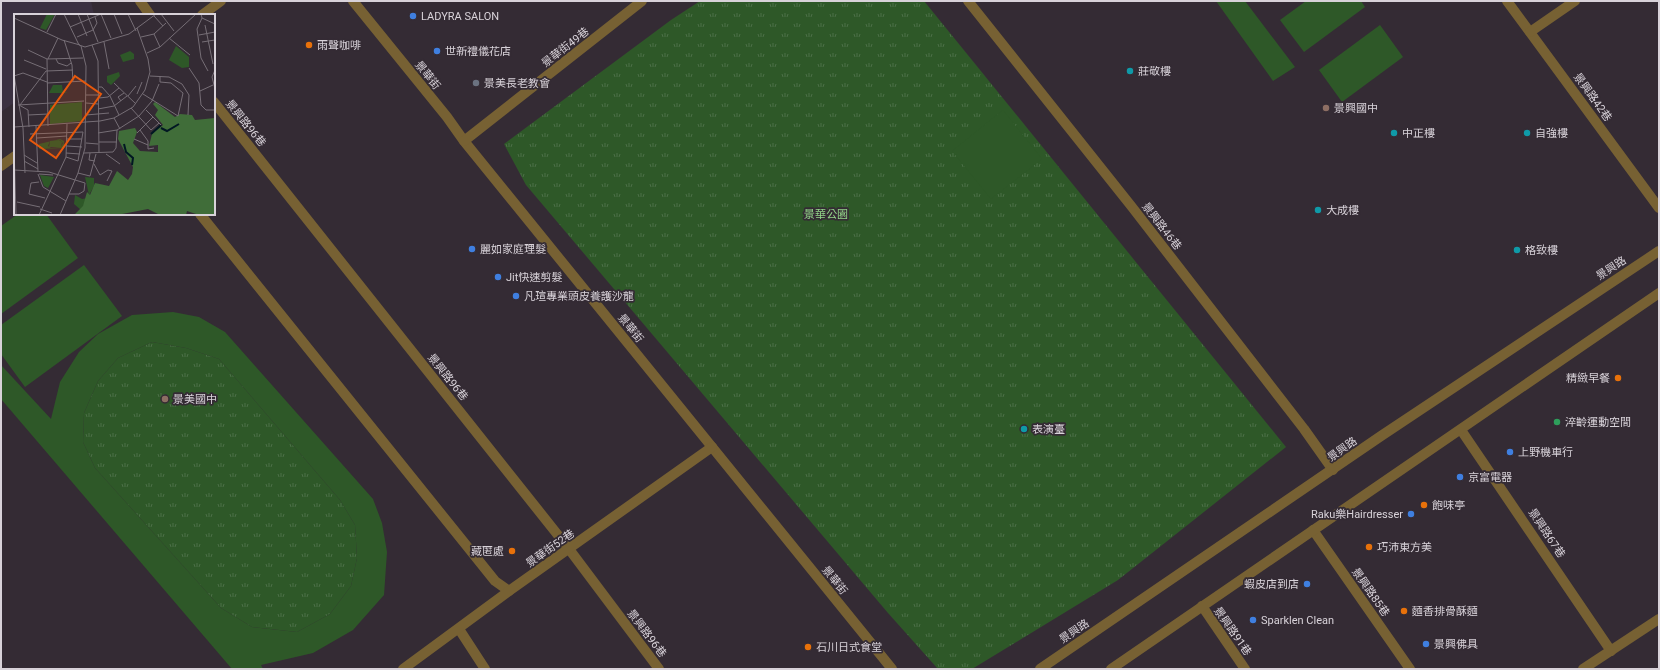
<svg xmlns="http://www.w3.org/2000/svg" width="1660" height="670" font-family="Roboto,'Noto Sans TC',sans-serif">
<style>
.industrial{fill:#3b3141}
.grass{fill:url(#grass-tufts)}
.garden{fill:#2e5828;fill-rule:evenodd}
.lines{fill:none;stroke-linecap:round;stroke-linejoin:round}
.minor{stroke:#776133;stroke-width:10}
.shop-dot{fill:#3f7fe0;stroke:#342b34;stroke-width:1.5}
.food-dot{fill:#e8710a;stroke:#342b34;stroke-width:1.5}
.culture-dot{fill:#0f9aa8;stroke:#342b34;stroke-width:1.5}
.worship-dot{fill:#6b7280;stroke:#342b34;stroke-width:1.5}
.education-dot{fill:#8d6e63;stroke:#342b34;stroke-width:1.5}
.leisure-dot{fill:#2e9e5b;stroke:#342b34;stroke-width:1.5}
.labels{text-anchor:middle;stroke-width:3.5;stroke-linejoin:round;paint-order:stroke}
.poi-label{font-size:11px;fill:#d8d2d9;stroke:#342b34;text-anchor:start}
.street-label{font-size:11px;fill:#d8d2d9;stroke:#342b34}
.park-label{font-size:11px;fill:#94d78a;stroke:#342b34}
.inset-river{fill:none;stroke:#011723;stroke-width:2}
.inset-road{fill:none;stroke:#766e76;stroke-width:1}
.view{fill:#e8590c;fill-opacity:0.15;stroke:#e8590c;stroke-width:2}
.inset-edge{fill:none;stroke:#d8d2d9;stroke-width:2}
</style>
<defs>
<pattern id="grass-tufts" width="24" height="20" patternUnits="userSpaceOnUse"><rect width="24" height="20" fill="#2e5828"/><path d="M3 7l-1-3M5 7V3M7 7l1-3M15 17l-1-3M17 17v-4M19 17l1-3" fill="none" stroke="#4c6f47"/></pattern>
</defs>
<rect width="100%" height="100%" fill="#342b34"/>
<polygon class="industrial" points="1,1 91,1 94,15 15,15 15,102 1,112"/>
<g class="grass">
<polygon points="700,1 924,1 1286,447 1118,580 972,669 938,669 888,613 526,185 504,144 671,20"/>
<polygon points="152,342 186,348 219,359 340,500 355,525 357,558 351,586 330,614 297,632 252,627 221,608 95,468 83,442 84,413 98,381 118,358"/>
</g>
<g class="garden">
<polygon points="1216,1 1245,1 1295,67 1273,81"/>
<polygon points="1306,1 1361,1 1365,7 1304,52 1280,20"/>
<polygon points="1380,25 1403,57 1342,102 1319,70"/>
<polygon points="1003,110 1042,159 991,199 952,151"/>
<polygon points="18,214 46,214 78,258 1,314 1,226"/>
<polygon points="84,265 122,316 25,387 1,354 1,325"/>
<path d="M 173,312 L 199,317 L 225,332 L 373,499 L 382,523 L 387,552 L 384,595 L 353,630 L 313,653 L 261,665 L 263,669 L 232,669 L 1,399 L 1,365 L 51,419 L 60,382 L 79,352 L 98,334 L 132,315 ZM 152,342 L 186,348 L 219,359 L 340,500 L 355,525 L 357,558 L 351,586 L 330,614 L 297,632 L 252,627 L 221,608 L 95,468 L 83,442 L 84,413 L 98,381 L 118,358 Z"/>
</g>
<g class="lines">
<g class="minor">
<polyline points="140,1 150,15"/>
<polyline points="353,1 447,117 464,141 892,669"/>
<polyline points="968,1 1132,207 1304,429 1333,470"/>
<polyline points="1507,1 1659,208"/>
<polyline points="202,15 221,1"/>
<polyline points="1530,32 1575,1"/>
<polyline points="214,102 569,549 659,669"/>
<polyline points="464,141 642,1"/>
<polyline points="1,166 15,156"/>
<polyline points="200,214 495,581 509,591"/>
<polyline points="1461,430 1611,651"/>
<polyline points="1313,530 1410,669"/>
<polyline points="1202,606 1245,669"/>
<polyline points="459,629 485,669"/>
<polyline points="403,669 509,591 712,447"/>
<polyline points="1040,669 1381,436 1659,251"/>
<polyline points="1111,669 1659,293"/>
<polyline points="1583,669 1659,619"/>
</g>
</g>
<g class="shop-dot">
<circle cx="413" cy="16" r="4"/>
<circle cx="437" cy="51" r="4"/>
<circle cx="472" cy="249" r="4"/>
<circle cx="498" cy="277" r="4"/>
<circle cx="516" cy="296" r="4"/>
<circle cx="1510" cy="452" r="4"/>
<circle cx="1460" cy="477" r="4"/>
<circle cx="1411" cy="514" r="4"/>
<circle cx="1307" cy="584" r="4"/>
<circle cx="1253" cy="620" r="4"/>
<circle cx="1426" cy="644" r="4"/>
</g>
<g class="food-dot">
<circle cx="309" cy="45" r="4"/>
<circle cx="1618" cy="378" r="4"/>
<circle cx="1424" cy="505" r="4"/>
<circle cx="1369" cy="547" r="4"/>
<circle cx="512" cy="551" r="4"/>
<circle cx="1404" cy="611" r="4"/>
<circle cx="808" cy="647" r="4"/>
</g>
<g class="culture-dot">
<circle cx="1130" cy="71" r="4"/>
<circle cx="1394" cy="133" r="4"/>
<circle cx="1527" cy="133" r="4"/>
<circle cx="1318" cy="210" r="4"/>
<circle cx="1517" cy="250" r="4"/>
<circle cx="1024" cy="429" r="4"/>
</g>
<circle class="worship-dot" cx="476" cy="83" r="4"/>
<g class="education-dot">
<circle cx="1326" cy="108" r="4"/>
<circle cx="165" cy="399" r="4"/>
</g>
<circle class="leisure-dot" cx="1557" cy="422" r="4"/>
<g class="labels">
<g class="poi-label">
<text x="421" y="20">LADYRA SALON</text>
<text x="317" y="49">雨聲咖啡</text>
<text x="445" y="55">世新禮儀花店</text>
<text x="1138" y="75">莊敬樓</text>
<text x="484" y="87">景美長老教會</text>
<text x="1334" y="112">景興國中</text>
<text x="1402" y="137">中正樓</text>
<text x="1535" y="137">自強樓</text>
<text x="1326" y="214">大成樓</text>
<text x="480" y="253">麗如家庭理髮</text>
<text x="1525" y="254">格致樓</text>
<text x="506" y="281">Jit快速剪髮</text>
<text x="524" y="300">凡瑄專業頭皮養護沙龍</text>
<text x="1610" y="382" text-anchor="end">精緻早餐</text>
<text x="173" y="403">景美國中</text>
<text x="1565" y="426">淬齡運動空間</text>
<text x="1032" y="433">表演臺</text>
<text x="1518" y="456">上野機車行</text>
<text x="1468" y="481">京富電器</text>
<text x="1432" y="509">飽味亭</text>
<text x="1403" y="518" text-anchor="end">Raku樂Hairdresser</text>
<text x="1377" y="551">巧沛東方美</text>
<text x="504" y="555" text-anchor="end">藏匿處</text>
<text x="1299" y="588" text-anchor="end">蝦皮店到店</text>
<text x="1412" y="615">麵香排骨酥麵</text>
<text x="1261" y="624">Sparklen Clean</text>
<text x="1434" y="648">景興佛具</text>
<text x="816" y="651">石川日式食堂</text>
</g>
<g class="street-label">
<text transform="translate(565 47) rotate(-38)" y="4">景華街49巷</text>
<text transform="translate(428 75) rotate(51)" y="4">景華街</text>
<text transform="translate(1593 97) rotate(54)" y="4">景興路42巷</text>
<text transform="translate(246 123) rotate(51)" y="4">景興路96巷</text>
<text transform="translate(1162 226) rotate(52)" y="4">景興路46巷</text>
<text transform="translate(1611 268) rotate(-33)" y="4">景興路</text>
<text transform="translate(631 328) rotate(51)" y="4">景華街</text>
<text transform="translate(448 377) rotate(51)" y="4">景興路96巷</text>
<text transform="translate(1342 449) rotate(-35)" y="4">景興路</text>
<text transform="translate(1547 533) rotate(56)" y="4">景興路67巷</text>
<text transform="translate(550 548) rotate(-35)" y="4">景華街52巷</text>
<text transform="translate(835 580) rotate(51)" y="4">景華街</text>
<text transform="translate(1371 592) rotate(55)" y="4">景興路85巷</text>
<text transform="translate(1074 631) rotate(-34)" y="4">景興路</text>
<text transform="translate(1233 631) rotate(55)" y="4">景興路91巷</text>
<text transform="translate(647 633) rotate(53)" y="4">景興路96巷</text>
</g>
<g class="park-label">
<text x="826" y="218">景華公園</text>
</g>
</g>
<g transform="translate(14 14)">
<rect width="201" height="201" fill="#342b34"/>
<path d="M 33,0 L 41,0 L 32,16 L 26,14 ZM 162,32 L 175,43 L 175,53 L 168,54 L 155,46 ZM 105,58 L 106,62 L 97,71 L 93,68 L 93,62 ZM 68,88 L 68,107 L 36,110 L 36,91 ZM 45,126 L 48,128 L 47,133 L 35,133 L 36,127 ZM 26,161 L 40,163 L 34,174 L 30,172 ZM 71,163 L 80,164 L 80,172 L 75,181 ZM 61,181 L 68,185 L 74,184 L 67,196 L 60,190 Z" fill="#2e5828"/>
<path d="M 141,88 L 161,103 L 166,100 L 178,101 L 181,106 L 201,104 L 201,201 L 185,201 L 173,197 L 172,201 L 146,201 L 134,195 L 103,201 L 60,201 L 69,192 L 73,178 L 76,181 L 81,169 L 95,172 L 103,157 L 114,166 L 118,160 L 119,153 L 104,125 L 105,117 L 121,114 L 123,118 L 119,129 L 126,137 L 144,138 L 144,131 L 135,132 L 138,120 L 149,111 L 141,101 L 144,96 L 139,90 Z" fill="#406d39"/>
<path d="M 116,37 L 120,40 L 120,45 L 109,48 L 106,41 ZM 39,71 L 48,71 L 49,78 L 54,79 L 35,79 ZM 46,125 L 50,127 L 50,134 L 25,135 L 25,130 ZM 46,126 L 49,129 L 47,133 L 37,134 L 34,132 L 36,127 Z" fill="#2e5828" fill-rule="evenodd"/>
<path class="inset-river" d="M 147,114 L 153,117 L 165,110M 137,120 L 147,111M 110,130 L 112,138 L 119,144 L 118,151"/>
<path class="inset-road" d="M 50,0 L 65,31 L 71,33 L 115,20 L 142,0M 64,0 L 73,22M 73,0 L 84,28M 87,0 L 97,24M 100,0 L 108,20M 114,0 L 122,17M 147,0 L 160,17M 187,0 L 188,4 L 201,10M 140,2 L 149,12M 0,4 L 48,26 L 66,31M 188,4 L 183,15 L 187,44 L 194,57M 191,11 L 199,50M 56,13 L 87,0M 79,16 L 83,9 L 81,3M 33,18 L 42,0M 140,20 L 146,33M 185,21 L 201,18M 63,23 L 79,16M 127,23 L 140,20 L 152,9M 155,24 L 176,41M 50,26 L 58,51 L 59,68M 90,28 L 95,55M 188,28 L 201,26M 78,31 L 84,47 L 85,139M 14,36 L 33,45 L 69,44M 133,39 L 146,33 L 182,0M 33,45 L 34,112M 34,45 L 44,24M 42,45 L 44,49 L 53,52 L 57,49M 10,46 L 32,55M 175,54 L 185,69 L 187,91 L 192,96 L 201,96M 201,56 L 198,63 L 201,75M 32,57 L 59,56M 0,61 L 9,114 L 11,159M 0,62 L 9,59 L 33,68M 136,62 L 155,63 L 168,70 L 175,81 L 174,101M 33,69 L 72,67M 100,69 L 122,90M 85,73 L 88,73 L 96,82 L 105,101M 186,77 L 199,71M 123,80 L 128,68M 129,80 L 164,102 L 169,79 L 157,69 L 146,68 L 146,62M 72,81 L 85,81M 114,82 L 122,72M 85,84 L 94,83 L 105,74M 107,87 L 104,83 L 110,79M 0,88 L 0,132M 72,89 L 84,90M 4,91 L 70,87M 5,91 L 14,96 L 15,113M 6,91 L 32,57M 117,94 L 137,116 L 145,109M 84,95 L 100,92 L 113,82M 132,96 L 147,111M 14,101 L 34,100M 72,101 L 95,99M 100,104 L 106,115M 22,112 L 24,158M 0,113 L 86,107 L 100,104 L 119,93 L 131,76 L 136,58 L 134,45 L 123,14M 126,116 L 134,127 L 134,135 L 140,134M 84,119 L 103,116 L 125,102 L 138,87 L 145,70M 123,119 L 139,103M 16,120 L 69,118 L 64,147 L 52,143M 23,124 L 53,122M 53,125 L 68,125M 120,125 L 134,131M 85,128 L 103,128M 72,129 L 84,130M 0,131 L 2,201M 53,132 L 68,133M 52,139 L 66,140M 70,139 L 99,138 L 102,134 L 103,116M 76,139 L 75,146 L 81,147M 92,140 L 106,150M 10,141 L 23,149M 10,147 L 24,155M 80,150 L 86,161 L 94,156 L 98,157 L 93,167M 0,156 L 35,158 L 71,169 L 70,177 L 65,180 L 55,180M 64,159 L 76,162 L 82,140M 24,160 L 29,173 L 52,187M 25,160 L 39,161M 25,168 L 17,169 L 15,180 L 31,184M 3,188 L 26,193M 26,195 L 38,199M 25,201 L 52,143 L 53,110M 46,201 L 64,159 L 71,134 L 72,52 L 67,32"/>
<path class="view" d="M 61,62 L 87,80 L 42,144 L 16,126 Z"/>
<rect width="201" height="201" class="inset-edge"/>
</g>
<rect width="1660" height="670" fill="none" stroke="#d8d2d9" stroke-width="4"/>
</svg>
